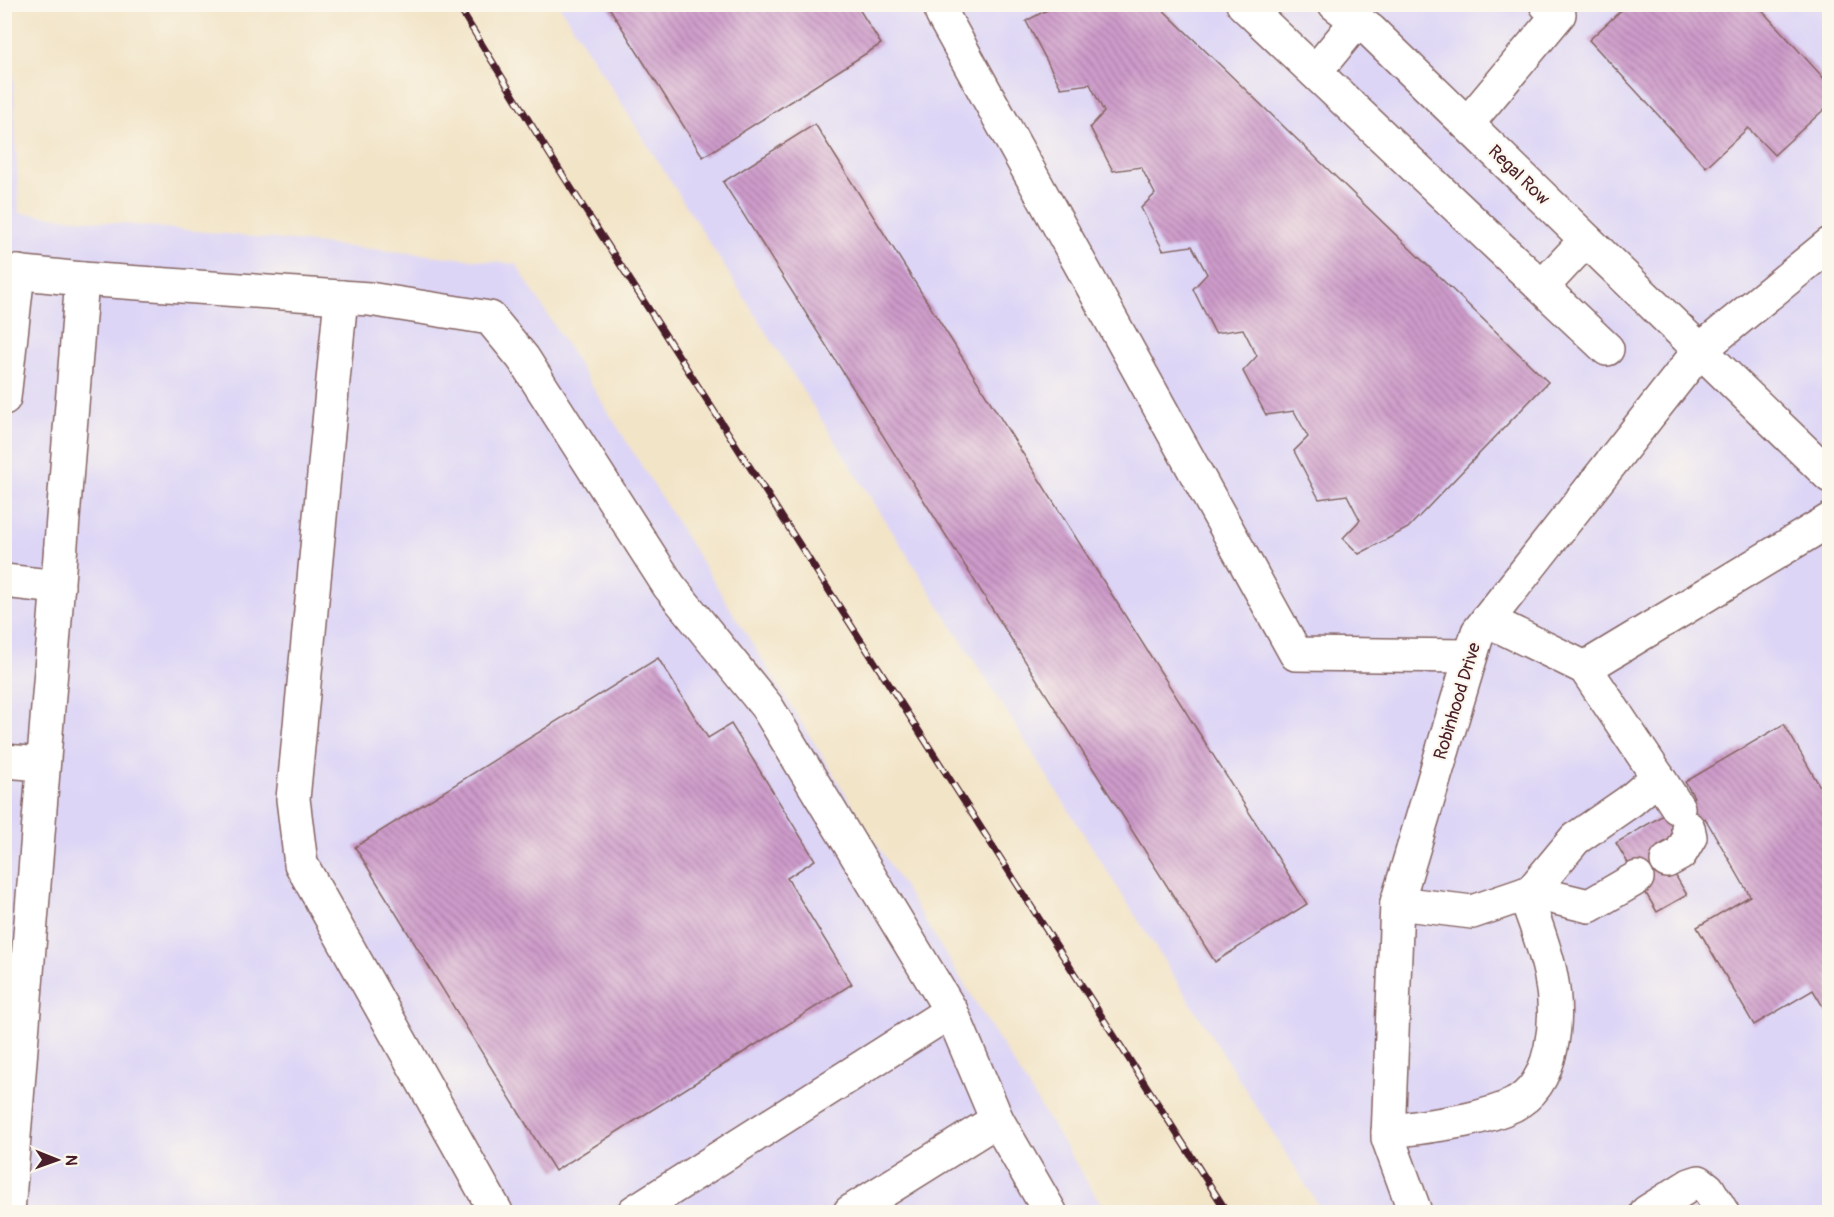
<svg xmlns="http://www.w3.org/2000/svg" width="1834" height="1217" font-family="Pangolin,sans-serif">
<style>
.built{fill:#ddd5f6}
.building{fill:url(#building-back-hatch)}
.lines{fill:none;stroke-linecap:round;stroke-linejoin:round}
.minor-casing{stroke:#856462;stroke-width:36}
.minor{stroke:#fff;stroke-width:33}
.rail-casing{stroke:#4a1f2b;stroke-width:7}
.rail{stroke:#fbf7ec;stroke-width:4.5;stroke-dasharray:14;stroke-linecap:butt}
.labels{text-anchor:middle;stroke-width:4.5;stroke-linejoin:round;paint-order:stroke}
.street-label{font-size:18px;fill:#4a1f2b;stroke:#fbf7ec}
</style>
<defs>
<pattern id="building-back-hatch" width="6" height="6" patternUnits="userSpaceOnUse" patternTransform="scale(1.5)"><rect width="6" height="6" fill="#ce9bca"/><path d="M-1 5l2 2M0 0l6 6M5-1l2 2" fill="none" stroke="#a97ea4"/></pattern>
</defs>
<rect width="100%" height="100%" fill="#fbf7ec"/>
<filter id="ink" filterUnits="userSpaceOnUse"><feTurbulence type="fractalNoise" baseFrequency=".0167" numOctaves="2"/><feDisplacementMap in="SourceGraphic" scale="12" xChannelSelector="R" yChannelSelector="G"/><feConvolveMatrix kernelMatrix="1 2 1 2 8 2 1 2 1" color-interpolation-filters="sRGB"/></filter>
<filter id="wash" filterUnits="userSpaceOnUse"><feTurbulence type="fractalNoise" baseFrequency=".008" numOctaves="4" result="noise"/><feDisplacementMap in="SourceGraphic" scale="24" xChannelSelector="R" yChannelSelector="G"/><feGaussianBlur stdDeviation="1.35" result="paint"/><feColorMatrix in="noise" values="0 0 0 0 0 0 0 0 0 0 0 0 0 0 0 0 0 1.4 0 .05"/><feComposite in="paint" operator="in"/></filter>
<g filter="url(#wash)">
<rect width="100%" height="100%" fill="#f2e4c7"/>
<g class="built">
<polygon points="10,4 19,213 516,264 1106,1212 5,1212 4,5"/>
<polygon points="559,5 1829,5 1829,1212 1323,1212"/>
</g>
<g id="blocks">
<g class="building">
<polygon points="607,4 856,4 881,44 703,157"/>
<polygon points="1058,4 1157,4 1548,382 1408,528 1359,554 1343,538 1360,520 1347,495 1319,499 1294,451 1308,437 1294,411 1266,415 1243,371 1257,356 1243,329 1215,333 1193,289 1207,274 1192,246 1163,250 1141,208 1155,194 1141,167 1113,171 1090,127 1104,112 1090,84 1061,88 1026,21"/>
<polygon points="1628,4 1756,4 1830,85 1830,104 1774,155 1748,128 1706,167 1589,40"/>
<polygon points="815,124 1307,904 1215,962 723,182"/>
<polygon points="658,658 708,738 731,724 815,860 787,878 852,984 555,1171 355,847"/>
<polygon points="1784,724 1830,804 1830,1018 1813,990 1754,1025 1697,927 1750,896 1705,818 1658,846 1687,895 1657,912 1616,843 1694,797 1685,782"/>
</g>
</g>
</g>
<g filter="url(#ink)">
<use href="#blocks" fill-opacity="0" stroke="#856462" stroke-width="1.5"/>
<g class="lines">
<g class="minor-casing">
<g id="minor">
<polyline points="946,4 942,14 1296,654 1470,656"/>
<polyline points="1243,4 1607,349"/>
<polyline points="1335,4 1371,31 1830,476"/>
<polyline points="1315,72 1357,21"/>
<polyline points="1467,124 1559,14 1546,4"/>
<polyline points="4,271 82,279 8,1212"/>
<polyline points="82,279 369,299 490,318 523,358 669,586 767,707 951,1011 997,1120 1050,1212"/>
<polyline points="1542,287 1586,240"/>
<polyline points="341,297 293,799 301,864 496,1212"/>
<polyline points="4,398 18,272"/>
<polyline points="4,581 58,587"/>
<polyline points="1585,668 1830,520"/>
<polyline points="4,761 43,764"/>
<polyline points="1658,777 1678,808"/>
<polyline points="1667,861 1680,854 1690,837 1688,828"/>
<polyline points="1531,892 1589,906 1637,878"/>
<polyline points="1397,903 1472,912 1531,892 1575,839 1630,801 1658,777 1585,668 1487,620"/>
<path d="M 1388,1132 C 1429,1125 1475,1123 1513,1105 C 1555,1084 1559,1018 1551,977 C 1546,949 1534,921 1525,894"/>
<polyline points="634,1212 951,1011"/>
<polyline points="850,1212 997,1120"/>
<polyline points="1415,1212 1388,1138 1397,903 1478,632 1700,350 1830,244"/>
<polyline points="1647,1212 1690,1185 1699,1182 1708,1189 1722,1212"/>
</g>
</g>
<use href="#minor" class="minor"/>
<g class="rail-casing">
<polyline id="rail" points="457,4 550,155 1227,1212"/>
</g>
<use href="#rail" class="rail"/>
</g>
</g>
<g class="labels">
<g class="street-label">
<text transform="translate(1519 175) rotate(44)" y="6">Regal Row</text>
<text transform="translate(1457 701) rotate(-73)" y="6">Robinhood Drive</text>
</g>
</g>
<rect width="1834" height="1217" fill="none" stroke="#fbf7ec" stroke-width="24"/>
<g transform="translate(57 1160) rotate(91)" stroke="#fbf7ec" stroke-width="4.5" paint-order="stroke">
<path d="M0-4.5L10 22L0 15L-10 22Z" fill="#4a1f2b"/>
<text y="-9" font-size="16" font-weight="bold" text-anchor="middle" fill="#4a1f2b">N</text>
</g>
</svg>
